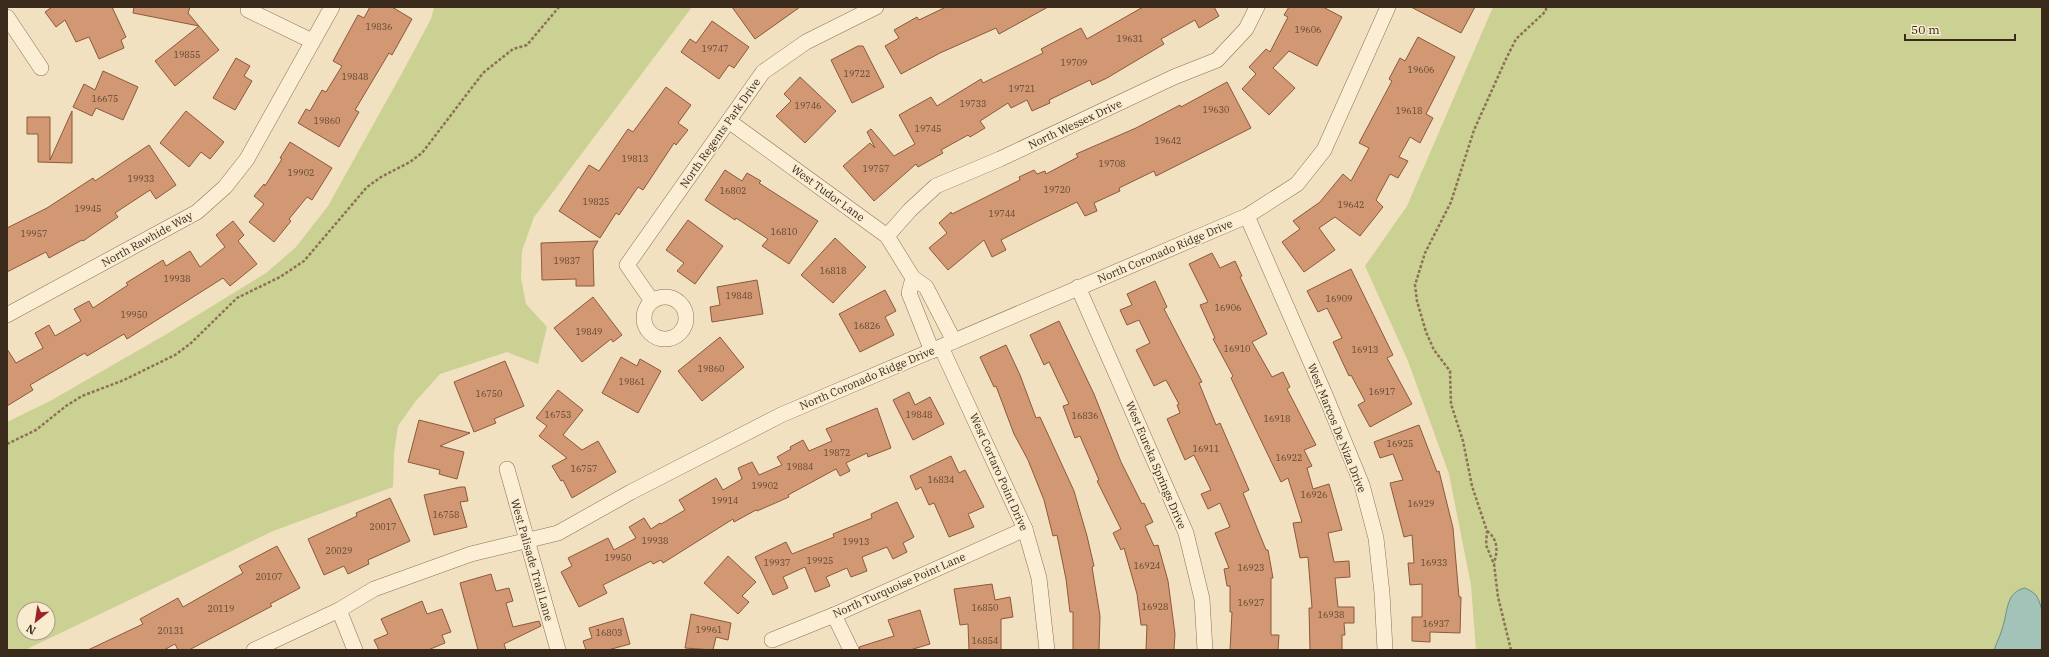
<svg xmlns="http://www.w3.org/2000/svg" width="2049" height="657" font-family="'IBM Plex Serif',serif">
<style>
.green{fill:#cbd093;fill-rule:evenodd}
.water{fill:#a3c3b9;stroke:#6a9286}
.building{fill:#d29873;stroke:#8c593b}
.lines{fill:none;stroke-linecap:round;stroke-linejoin:round}
.street-casing{stroke:#8c7157;stroke-width:16}
.path{stroke:#8c7157;stroke-width:2.5;stroke-dasharray:3 2;stroke-linecap:butt}
.street{stroke:#fbeed4;stroke-width:15}
.labels{text-anchor:middle;stroke-width:3.5;stroke-linejoin:round;paint-order:stroke}
.number-label{font-size:9px;fill:#604632}
.street-label{font-size:11px;fill:#3a2a1c;stroke:#f8ebd0}
</style>
<rect width="100%" height="100%" fill="#f1e1c0"/>
<g class="green">
<path d="M 434,7 L 692,7 L 534,217 L 522,251 L 521,278 L 526,304 L 547,327 L 538,364 L 507,352 L 440,374 L 415,402 L 398,426 L 394,453 L 393,487 L 273,531 L 25,650 L 7,650 L 7,422 L 50,401 L 165,335 L 266,273 L 296,247 L 328,206 L 402,73 L 431,19 ZM 24,609 L 48,609 L 48,633 L 24,633 Z"/>
<polygon points="1493,7 2042,7 2042,650 1476,650 1471,585 1449,474 1408,361 1365,266 1407,206"/>
</g>
<path class="water" d="M 2025,588 C 2029,590 2033,592 2036,595 C 2045,608 2044,635 2041,650 L 1994,650 C 1997,642 2001,634 2003,626 C 2008,610 2006,592 2025,588 Z"/>
<g class="building">
<polygon points="52,7 112,7 126,37 121,40 124,48 99,59 89,37 76,42 65,20 56,27 45,12"/>
<polygon points="134,7 190,7 188,13 219,50 175,86 155,61 199,26 133,13"/>
<polygon points="370,7 392,7 412,19 392,55 389,53 355,110 359,112 339,147 298,123 306,109 310,111 322,90 326,92 342,66 333,61 358,15 364,18"/>
<polygon points="732,7 800,7 755,39"/>
<polygon points="946,7 1048,7 999,34 996,28 940,53 901,74 885,46 899,38 894,30 917,17 919,20"/>
<polygon points="1143,7 1214,7 1219,16 1199,28 1195,20 1161,39 1164,44 1107,78 1092,85 1090,80 1049,100 1050,103 1032,111 1027,100 1011,108 1008,103 980,121 985,128 970,137 968,135 941,150 943,153 918,167 916,164 874,201 843,166 870,143 875,148 867,132 871,129 894,156 915,144 899,115 931,97 937,106 981,79 983,83 1043,53 1041,49 1081,28 1087,39"/>
<polygon points="1289,7 1323,7 1342,17 1317,66 1289,51 1273,68 1295,88 1269,115 1242,89 1256,74 1249,67 1266,49 1270,52 1288,17 1284,15"/>
<polygon points="1411,7 1475,7 1461,33"/>
<polygon points="712,21 749,47 734,68 729,65 719,79 681,52 690,39 696,43"/>
<polygon points="1418,37 1455,57 1426,114 1433,118 1420,143 1410,137 1399,157 1408,161 1398,178 1390,174 1376,200 1383,207 1360,236 1335,217 1319,228 1335,250 1304,272 1282,242 1300,229 1293,221 1320,202 1343,174 1351,181 1369,148 1359,143 1392,81 1389,79 1400,58 1405,61"/>
<polygon points="858,46 863,46 884,87 852,103 831,60"/>
<polygon points="236,58 250,66 244,76 252,81 235,110 213,98"/>
<polygon points="103,71 138,87 123,120 96,108 92,116 73,107 84,84 95,90"/>
<polygon points="800,77 836,111 805,143 776,116 791,101 784,94"/>
<polygon points="1227,82 1251,128 1156,176 1154,171 1119,188 1120,191 1094,203 1097,211 1085,216 1077,202 1036,222 1001,240 1006,250 992,257 984,240 948,270 929,248 947,233 939,223 951,212 952,214 1020,180 1019,177 1034,170 1037,174 1045,171 1046,174 1078,157 1076,154 1136,128 1180,105 1181,107"/>
<polygon points="666,87 691,105 678,123 688,130 676,145 674,143 643,190 638,187 619,215 616,213 600,238 559,211 589,165 599,171 628,129 633,132"/>
<polygon points="72,111 72,163 38,162 38,134 27,134 27,117 50,117 50,160"/>
<polygon points="186,111 224,142 210,159 201,152 189,167 160,143"/>
<polygon points="290,142 332,168 312,200 307,197 289,219 291,221 274,242 249,222 264,204 254,196 264,184 265,186 282,159 280,158"/>
<polygon points="149,145 176,185 156,199 150,190 115,213 118,217 83,241 82,240 49,258 46,252 7,272 7,228 47,208 93,178 95,181"/>
<polygon points="725,170 742,181 747,173 761,181 759,183 818,221 789,264 762,246 768,239 736,218 735,220 705,200"/>
<polygon points="688,220 723,246 695,284 677,271 684,263 666,250"/>
<polygon points="233,221 244,235 238,241 257,264 230,286 223,278 127,339 124,334 87,356 85,353 30,385 33,390 7,406 7,349 16,363 43,348 35,333 49,325 55,336 81,321 74,309 89,301 93,308 128,285 126,283 163,260 166,266 190,251 200,267 225,247 216,235"/>
<polygon points="835,238 866,267 833,303 801,275"/>
<polygon points="598,241 593,250 594,286 576,286 576,279 542,280 541,243"/>
<polygon points="1212,253 1220,268 1235,261 1242,276 1240,277 1267,334 1252,342 1272,377 1283,372 1290,387 1287,389 1316,445 1304,450 1312,466 1307,468 1313,489 1329,484 1342,530 1328,533 1334,562 1349,561 1350,577 1335,578 1338,607 1354,607 1354,623 1344,623 1345,635 1342,635 1342,650 1310,650 1309,608 1312,608 1308,557 1300,558 1293,523 1302,522 1288,478 1281,482 1231,378 1233,376 1213,339 1215,338 1200,305 1208,302 1189,264"/>
<polygon points="1351,269 1393,355 1387,358 1412,404 1370,427 1358,405 1365,401 1351,375 1349,376 1333,342 1342,338 1327,308 1318,312 1307,291"/>
<polygon points="757,280 763,314 712,322 710,307 720,305 717,287"/>
<polygon points="1155,281 1167,307 1164,309 1202,382 1199,383 1216,425 1220,423 1249,490 1243,493 1266,550 1268,550 1273,578 1271,578 1271,635 1279,635 1278,650 1230,650 1232,612 1230,612 1230,586 1227,586 1224,569 1229,568 1215,533 1230,527 1220,503 1208,509 1201,494 1211,490 1194,455 1185,460 1177,442 1167,419 1180,413 1177,405 1179,404 1166,380 1154,386 1136,350 1150,343 1139,320 1127,325 1120,310 1132,305 1127,294"/>
<polygon points="885,290 896,311 885,317 894,335 860,352 839,314"/>
<polygon points="593,297 622,335 613,342 611,339 582,362 554,328"/>
<polygon points="1059,321 1094,394 1121,462 1142,504 1144,503 1153,522 1145,526 1154,546 1158,545 1168,581 1175,634 1174,650 1146,650 1147,625 1141,625 1137,594 1124,548 1121,550 1113,533 1121,529 1097,481 1099,480 1080,436 1075,438 1063,406 1069,404 1049,362 1044,365 1030,335"/>
<polygon points="720,337 744,367 702,401 678,371"/>
<polygon points="1006,345 1020,375 1036,418 1040,417 1074,491 1087,536 1094,566 1092,567 1100,616 1099,650 1073,650 1073,612 1070,612 1066,579 1057,535 1053,536 1044,500 1028,460 1014,434 996,386 994,387 980,357"/>
<polygon points="621,357 637,366 640,359 661,371 638,413 602,393"/>
<polygon points="505,361 524,406 494,419 496,423 474,432 454,382"/>
<polygon points="558,390 583,410 563,435 582,450 598,441 616,472 572,498 563,480 561,481 552,466 567,458 539,436 547,426 536,418"/>
<polygon points="909,392 915,405 930,397 944,424 913,440 893,400"/>
<polygon points="877,408 891,448 868,457 867,453 846,463 850,471 840,476 836,469 788,495 789,497 757,511 756,510 734,522 733,519 663,563 661,560 653,564 651,561 603,585 607,593 579,607 561,572 572,566 568,558 608,538 614,550 636,538 629,527 644,518 651,529 660,523 661,524 685,510 679,500 716,478 723,490 742,479 738,468 752,462 759,475 782,465 777,457 791,449 790,447 803,440 809,451 832,441 826,429"/>
<polygon points="419,420 470,433 440,446 464,452 457,479 439,474 440,470 408,462"/>
<polygon points="1419,425 1437,472 1439,471 1453,528 1459,597 1461,597 1460,633 1430,632 1430,642 1412,641 1412,617 1422,617 1422,584 1410,585 1408,563 1414,563 1412,535 1404,537 1390,483 1403,480 1393,454 1380,458 1374,442"/>
<polygon points="951,456 959,473 965,470 984,507 968,514 974,527 949,537 934,503 929,505 921,487 916,490 910,476"/>
<polygon points="460,487 465,487 468,501 460,502 467,527 434,535 424,495"/>
<polygon points="390,498 410,541 368,560 369,564 348,574 344,566 324,575 308,539 357,516 356,513"/>
<polygon points="897,502 914,537 903,543 907,552 893,559 887,547 862,557 867,571 851,577 847,568 826,577 830,586 815,592 805,567 783,577 788,588 773,595 755,557 786,542 792,554 834,537 833,534 872,518 871,514"/>
<polygon points="277,546 300,588 270,604 272,606 189,650 178,650 175,644 164,650 88,650 143,624 140,619 178,598 183,607 243,573 239,566"/>
<polygon points="728,556 756,582 742,596 749,602 738,614 704,583"/>
<polygon points="491,574 496,591 509,588 513,601 506,603 513,627 539,621 541,626 504,644 506,650 478,650 460,583"/>
<polygon points="992,584 995,600 1010,597 1013,617 1001,619 1001,650 969,650 968,624 960,625 954,589"/>
<polygon points="422,601 427,614 442,609 451,632 442,635 445,643 428,650 379,650 374,640 388,634 381,619"/>
<polygon points="920,610 930,644 910,650 860,650 859,647 894,636 888,620"/>
<polygon points="691,614 731,623 728,640 716,637 713,650 685,648"/>
<polygon points="623,618 630,644 608,650 586,650 583,641 592,638 589,628"/>
</g>
<g class="lines">
<g class="street-casing">
<g id="street">
<polyline points="248,10 312,41"/>
<polyline points="7,17 41,68"/>
<polyline points="730,122 887,236 913,278"/>
<polyline points="1247,216 1326,397 1362,485 1376,538 1382,593 1385,650"/>
<polyline points="887,236 910,210 936,186 1000,159 1174,77 1217,60 1246,29 1257,7"/>
<polyline points="1078,287 1186,533 1202,599 1205,650"/>
<circle cx="665" cy="318" r="21"/>
<polyline points="652,301 627,265 763,72 806,42 876,7"/>
<polyline points="7,315 197,212 225,187 247,159 332,7"/>
<polyline points="941,347 1025,529 1039,578 1047,650"/>
<polyline points="932,351 909,293 913,278 926,287 954,341"/>
<polyline points="507,469 558,650"/>
<polyline points="339,610 355,650"/>
<polyline points="834,615 851,650"/>
<polyline points="772,640 834,615 1025,529"/>
<polyline points="254,650 339,610 374,589 471,554 558,533 631,492 781,415 1247,216 1297,184 1324,150 1388,7"/>
</g>
</g>
<g class="path">
<polyline points="7,444 36,430 66,406 82,396 124,380 175,355 190,344 237,298 280,277 304,261 367,187 381,177 410,162 422,153 483,73 513,49 527,45 559,7"/>
<path d="M 1487,531 C 1498,539 1498,551 1494,563"/>
<polyline points="1511,650 1498,597 1494,564 1486,545 1487,531 1472,486 1463,441 1451,404 1450,371 1434,350 1426,332 1417,301 1415,285 1425,253 1451,202 1474,130 1506,59 1516,39 1546,11 1546,7"/>
</g>
<use href="#street" class="street"/>
</g>
<g class="labels">
<g class="number-label">
<text x="379" y="30">19836</text>
<text x="1308" y="33">19606</text>
<text x="1130" y="42">19631</text>
<text x="715" y="52">19747</text>
<text x="187" y="58">19855</text>
<text x="1074" y="66">19709</text>
<text x="1421" y="73">19606</text>
<text x="857" y="77">19722</text>
<text x="355" y="80">19848</text>
<text x="1022" y="92">19721</text>
<text x="105" y="102">16675</text>
<text x="973" y="107">19733</text>
<text x="808" y="109">19746</text>
<text x="1216" y="113">19630</text>
<text x="1409" y="114">19618</text>
<text x="327" y="124">19860</text>
<text x="928" y="132">19745</text>
<text x="1168" y="144">19642</text>
<text x="635" y="162">19813</text>
<text x="1112" y="167">19708</text>
<text x="876" y="172">19757</text>
<text x="301" y="176">19902</text>
<text x="141" y="182">19933</text>
<text x="1057" y="193">19720</text>
<text x="733" y="194">16802</text>
<text x="596" y="205">19825</text>
<text x="1351" y="208">19642</text>
<text x="88" y="212">19945</text>
<text x="1002" y="217">19744</text>
<text x="784" y="235">16810</text>
<text x="34" y="237">19957</text>
<text x="567" y="264">19837</text>
<text x="833" y="274">16818</text>
<text x="177" y="282">19938</text>
<text x="739" y="299">19848</text>
<text x="1339" y="302">16909</text>
<text x="1228" y="311">16906</text>
<text x="134" y="318">19950</text>
<text x="867" y="329">16826</text>
<text x="589" y="335">19849</text>
<text x="1237" y="352">16910</text>
<text x="1365" y="353">16913</text>
<text x="711" y="372">19860</text>
<text x="632" y="385">19861</text>
<text x="1382" y="395">16917</text>
<text x="489" y="397">16750</text>
<text x="558" y="418">16753</text>
<text x="919" y="418">19848</text>
<text x="1085" y="419">16836</text>
<text x="1277" y="422">16918</text>
<text x="1400" y="447">16925</text>
<text x="1206" y="452">16911</text>
<text x="837" y="456">19872</text>
<text x="1289" y="461">16922</text>
<text x="800" y="470">19884</text>
<text x="584" y="472">16757</text>
<text x="941" y="483">16834</text>
<text x="765" y="489">19902</text>
<text x="1314" y="498">16926</text>
<text x="725" y="504">19914</text>
<text x="1421" y="507">16929</text>
<text x="446" y="518">16758</text>
<text x="383" y="530">20017</text>
<text x="655" y="544">19938</text>
<text x="856" y="545">19913</text>
<text x="339" y="554">20029</text>
<text x="618" y="561">19950</text>
<text x="820" y="564">19925</text>
<text x="777" y="566">19937</text>
<text x="1434" y="566">16933</text>
<text x="1147" y="569">16924</text>
<text x="1251" y="571">16923</text>
<text x="269" y="580">20107</text>
<text x="1251" y="606">16927</text>
<text x="1155" y="610">16928</text>
<text x="985" y="611">16850</text>
<text x="221" y="612">20119</text>
<text x="1331" y="618">16938</text>
<text x="1436" y="627">16937</text>
<text x="709" y="633">19961</text>
<text x="171" y="634">20131</text>
<text x="609" y="636">16803</text>
<text x="985" y="644">16854</text>
</g>
<g class="street-label">
<text transform="translate(1075 124) rotate(-25)" y="4">North Wessex Drive</text>
<text transform="translate(720 133) rotate(-55)" y="4">North Regents Park Drive</text>
<text transform="translate(828 193) rotate(36)" y="4">West Tudor Lane</text>
<text transform="translate(147 239) rotate(-29)" y="4">North Rawhide Way</text>
<text transform="translate(1165 251) rotate(-23)" y="4">North Coronado Ridge Drive</text>
<text transform="translate(867 378) rotate(-23)" y="4">North Coronado Ridge Drive</text>
<text transform="translate(1337 428) rotate(68)" y="4">West Marcos De Niza Drive</text>
<text transform="translate(1156 465) rotate(67)" y="4">West Eureka Springs Drive</text>
<text transform="translate(999 472) rotate(66)" y="4">West Cortaro Point Drive</text>
<text transform="translate(532 560) rotate(74)" y="4">West Palisade Trail Lane</text>
<text transform="translate(899 585) rotate(-24)" y="4">North Turquoise Point Lane</text>
</g>
</g>
<rect width="2049" height="657" fill="none" stroke="#3a2a1c" stroke-width="16"/>
<g transform="translate(36 621) rotate(210)"><circle r="19" fill="#f8ebd0" stroke="#ac9e88"/>
<path d="M0-3L7 15L0 10L-7 15Z" fill="#9f2227"/>
<text y="-6" font-size="11" font-weight="bold" text-anchor="middle" fill="#3a2a1c">N</text>
</g>
<path d="M1905 34v6h110v-6" fill="none" stroke="#3a2a1c" stroke-width="2"/>
<text x="1911" y="34" font-size="12" fill="#3a2a1c" stroke="#f8ebd0" stroke-width="3" paint-order="stroke">50 m</text>
</svg>
